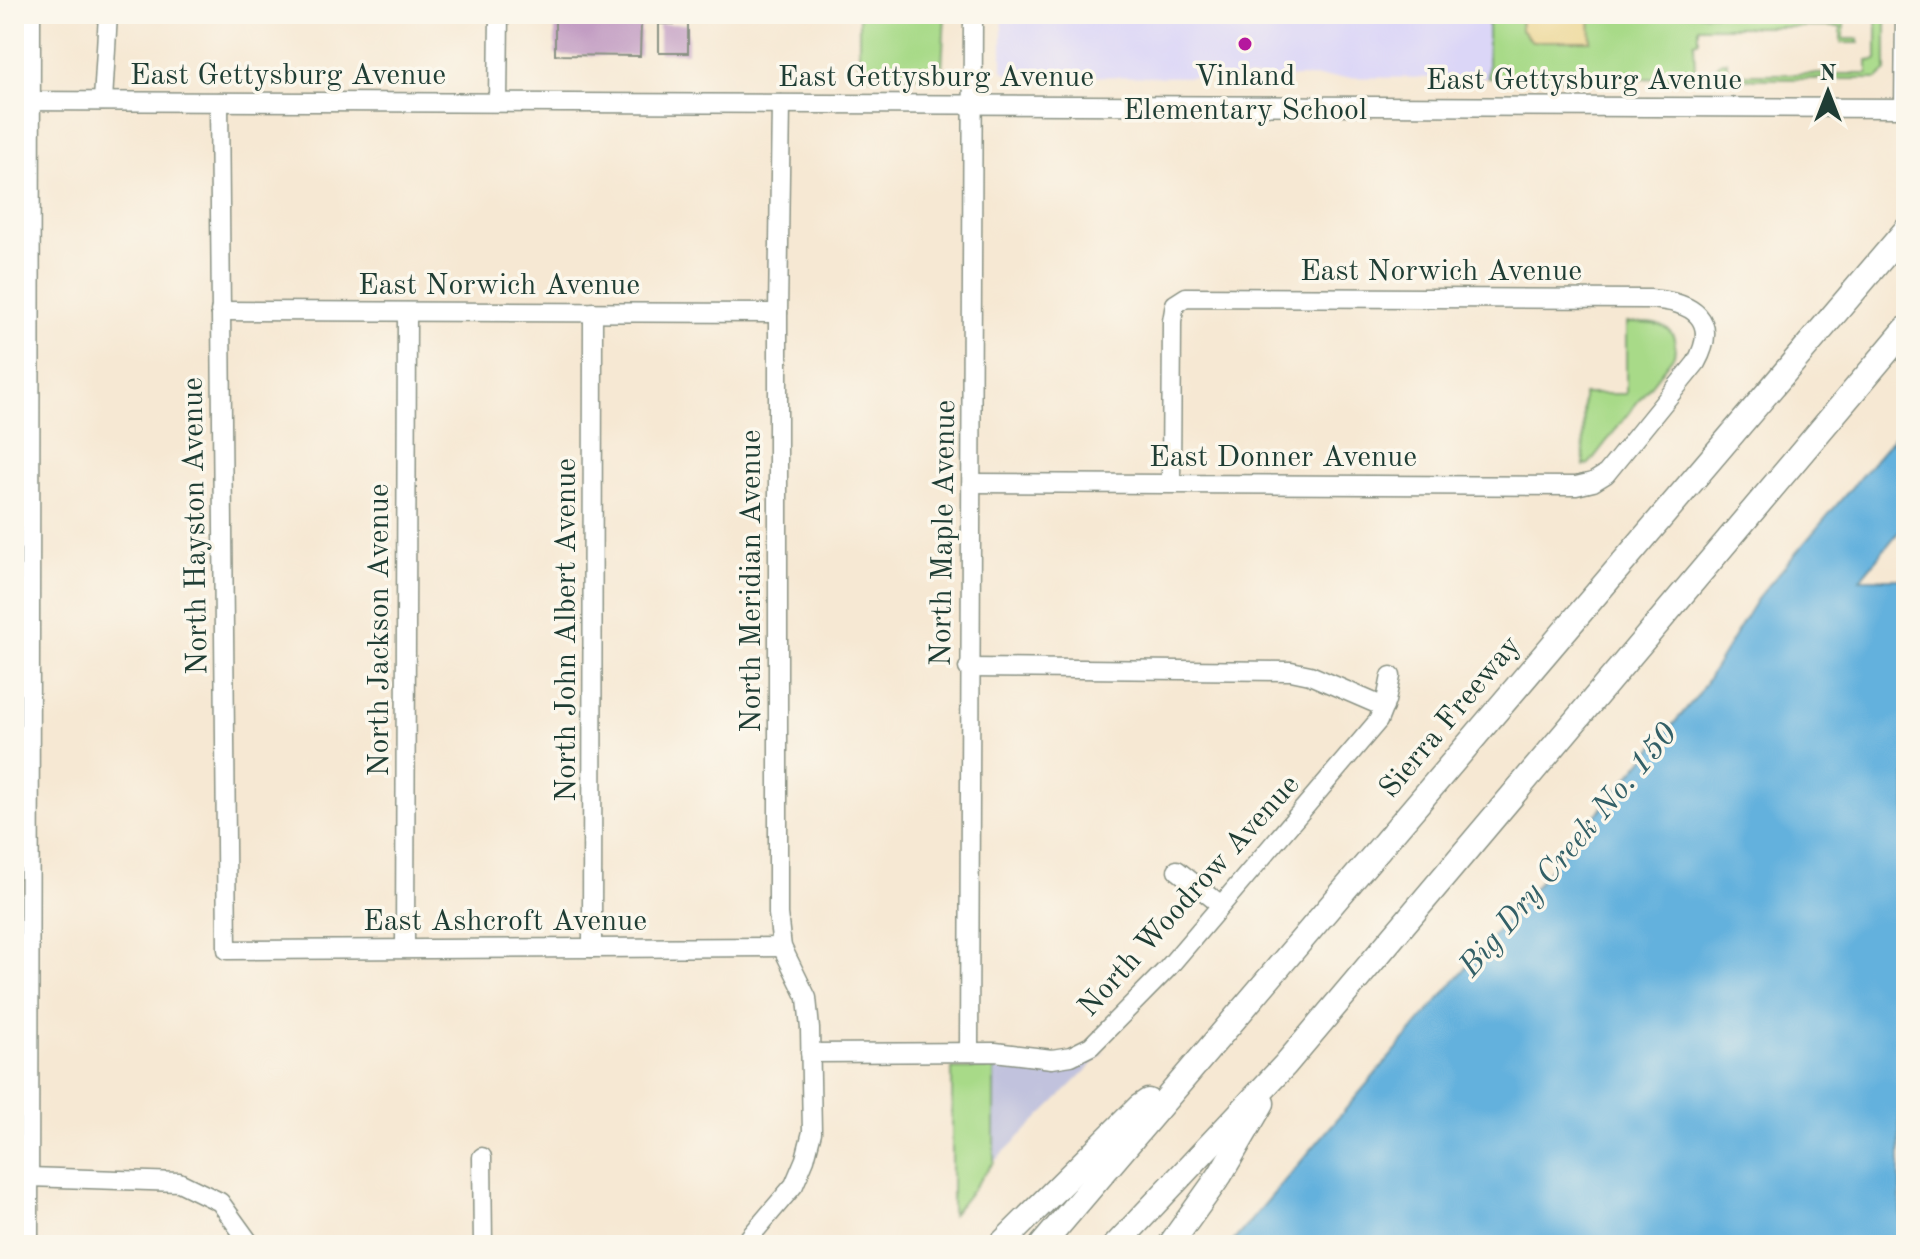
<svg xmlns="http://www.w3.org/2000/svg" width="1920" height="1259" font-family="'Old Standard TT',serif">
<style>
.built{fill:#dbd6f7}
.industrial{fill:#c1c2dd}
.green{fill:#a8da88;stroke:#648c5e;stroke-width:2}
.sand{fill:#eeda9e;stroke:#868c69;stroke-width:2}
.water{fill:#63b1dd;stroke:#417788;stroke-width:2}
.building{fill:#c29dc3}
.lines{fill:none;stroke-linecap:round;stroke-linejoin:round}
.minor-casing{stroke:#8a9284;stroke-width:21}
.highway-casing{stroke:#8a9284;stroke-width:27}
.minor{stroke:#fff;stroke-width:18}
.highway{stroke:#fff;stroke-width:24}
.poi-dot{fill:#b5179e;stroke:#fbf7ec;stroke-width:3}
.labels{text-anchor:middle;stroke-width:7;stroke-linejoin:round;paint-order:stroke}
.street-label{font-size:30px;fill:#1f3d34;stroke:#fbf7ec}
.poi-label{font-size:30px;fill:#1f3d34;stroke:#fbf7ec}
.water-label{font-size:32px;font-style:italic;fill:#336067;stroke:#fbf7ec}
</style>
<rect width="100%" height="100%" fill="#fbf7ec"/>
<filter id="ink" filterUnits="userSpaceOnUse"><feTurbulence type="fractalNoise" baseFrequency=".0125" numOctaves="2"/><feDisplacementMap in="SourceGraphic" scale="16" xChannelSelector="R" yChannelSelector="G"/><feConvolveMatrix kernelMatrix="1 2 1 2 8 2 1 2 1" color-interpolation-filters="sRGB"/></filter>
<filter id="wash" filterUnits="userSpaceOnUse"><feTurbulence type="fractalNoise" baseFrequency=".006" numOctaves="4" result="noise"/><feDisplacementMap in="SourceGraphic" scale="32" xChannelSelector="R" yChannelSelector="G"/><feGaussianBlur stdDeviation="1.8" result="paint"/><feColorMatrix in="noise" values="0 0 0 0 0 0 0 0 0 0 0 0 0 0 0 0 0 1.4 0 .05"/><feComposite in="paint" operator="in"/></filter>
<g filter="url(#wash)">
<rect width="100%" height="100%" fill="#f6e8d3"/>
<polygon class="built" points="1002,14 1488,14 1488,78 1011,76 1002,70"/>
<polygon class="industrial" points="1106,1051 994,1162 994,1069 1052,1074 1080,1067"/>
<g class="green">
<polygon points="859,14 945,14 942,68 934,76 859,76"/>
<polygon points="1488,14 1521,14 1521,30 1533,41 1590,41 1590,14 1844,14 1844,39 1859,39 1859,43 1841,43 1841,27 1698,27 1698,41 1694,42 1695,72 1714,73 1719,63 1727,61 1727,74 1868,74 1868,61 1877,60 1877,14 1886,14 1886,71 1878,79 1488,78"/>
<path d="M 1626,323 C 1650,323 1681,320 1674,355 L 1589,464 L 1584,466 L 1583,394 L 1626,394 Z"/>
<polygon points="952,1069 994,1069 994,1162 952,1215"/>
</g>
<polygon class="sand" points="1521,14 1590,14 1591,41 1532,41 1521,30"/>
<polygon class="water" points="1906,423 1906,523 1860,579 1906,579 1906,933 1900,951 1898,977 1901,1245 1230,1245 1698,695 1757,599"/>
<g id="blocks">
<g class="building">
<polygon points="555,20 641,21 640,56 555,55"/>
<rect x="659" y="24" width="29" height="29"/>
</g>
</g>
</g>
<g filter="url(#ink)">
<use href="#blocks" fill-opacity="0" stroke="#8a9284" stroke-width="2"/>
<g class="lines">
<g class="minor-casing">
<g id="minor">
<polyline points="14,101 1906,108"/>
<polyline points="103,101 108,14"/>
<polyline points="219,102 227,950 782,947"/>
<polyline points="498,102 499,14"/>
<polyline points="1904,108 1905,14"/>
<polyline points="220,311 778,313"/>
<path d="M 973,483 L 1576,486 L 1593,482 L 1606,474 L 1696,363 C 1720,319 1693,302 1650,299 L 1186,297 L 1175,304 L 1172,321 L 1171,484"/>
<polyline points="968,668 1291,671 1310,675 1384,707"/>
<polyline points="1177,870 1221,905"/>
<polyline points="405,948 407,312"/>
<polyline points="592,948 593,312"/>
<polyline points="969,1052 973,14"/>
<polyline points="810,1053 995,1052 1052,1059 1071,1056 1091,1046 1167,969 1378,721 1386,701 1391,676"/>
<polyline points="482,1157 483,1245"/>
<polyline points="29,1177 179,1182 220,1202 251,1245"/>
<polyline points="29,1245 31,14"/>
<polyline points="743,1245 794,1185 805,1159 812,1132 810,1029 807,998 782,947 778,914 778,313 781,104"/>
</g>
</g>
<g class="highway-casing">
<g id="highway">
<polyline points="1000,1245 1139,1107 1148,1101"/>
<polyline points="1042,1245 1906,230"/>
<polyline points="1116,1245 1285,1065 1906,329"/>
<polyline points="1170,1245 1220,1175 1262,1103"/>
</g>
</g>
<use href="#minor" class="minor"/>
<use href="#highway" class="highway"/>
</g>
</g>
<circle class="poi-dot" cx="1245" cy="44" r="8"/>
<g class="labels">
<g class="street-label">
<text x="288" y="84">East Gettysburg Avenue</text>
<text x="936" y="86">East Gettysburg Avenue</text>
<text x="1584" y="89">East Gettysburg Avenue</text>
<text x="1441" y="280">East Norwich Avenue</text>
<text x="499" y="294">East Norwich Avenue</text>
<text x="1283" y="466">East Donner Avenue</text>
<text transform="translate(194 526) rotate(-91)" y="10">North Hayston Avenue</text>
<text transform="translate(942 533) rotate(-89)" y="10">North Maple Avenue</text>
<text transform="translate(750 581) rotate(-90)" y="10">North Meridian Avenue</text>
<text transform="translate(378 630) rotate(-90)" y="10">North Jackson Avenue</text>
<text transform="translate(565 630) rotate(-90)" y="10">North John Albert Avenue</text>
<text transform="translate(1449 716) rotate(-50)" y="10">Sierra Freeway</text>
<text transform="translate(1188 895) rotate(-48)" y="10">North Woodrow Avenue</text>
<text x="505" y="930">East Ashcroft Avenue</text>
</g>
<g class="poi-label">
<text x="1245" y="85">Vinland<tspan x="1245" dy="34">Elementary School</tspan></text>
</g>
<g class="water-label">
<text transform="translate(1567 849) rotate(-50)" y="11">Big Dry Creek No. 150</text>
</g>
</g>
<rect width="1920" height="1259" fill="none" stroke="#fbf7ec" stroke-width="48"/>
<g transform="translate(1828 92)" stroke="#fbf7ec" stroke-width="6" paint-order="stroke">
<path d="M0-6L14 30L0 20L-14 30Z" fill="#1f3d34"/>
<text y="-12" font-size="22" font-weight="bold" text-anchor="middle" fill="#1f3d34">N</text>
</g>
</svg>
